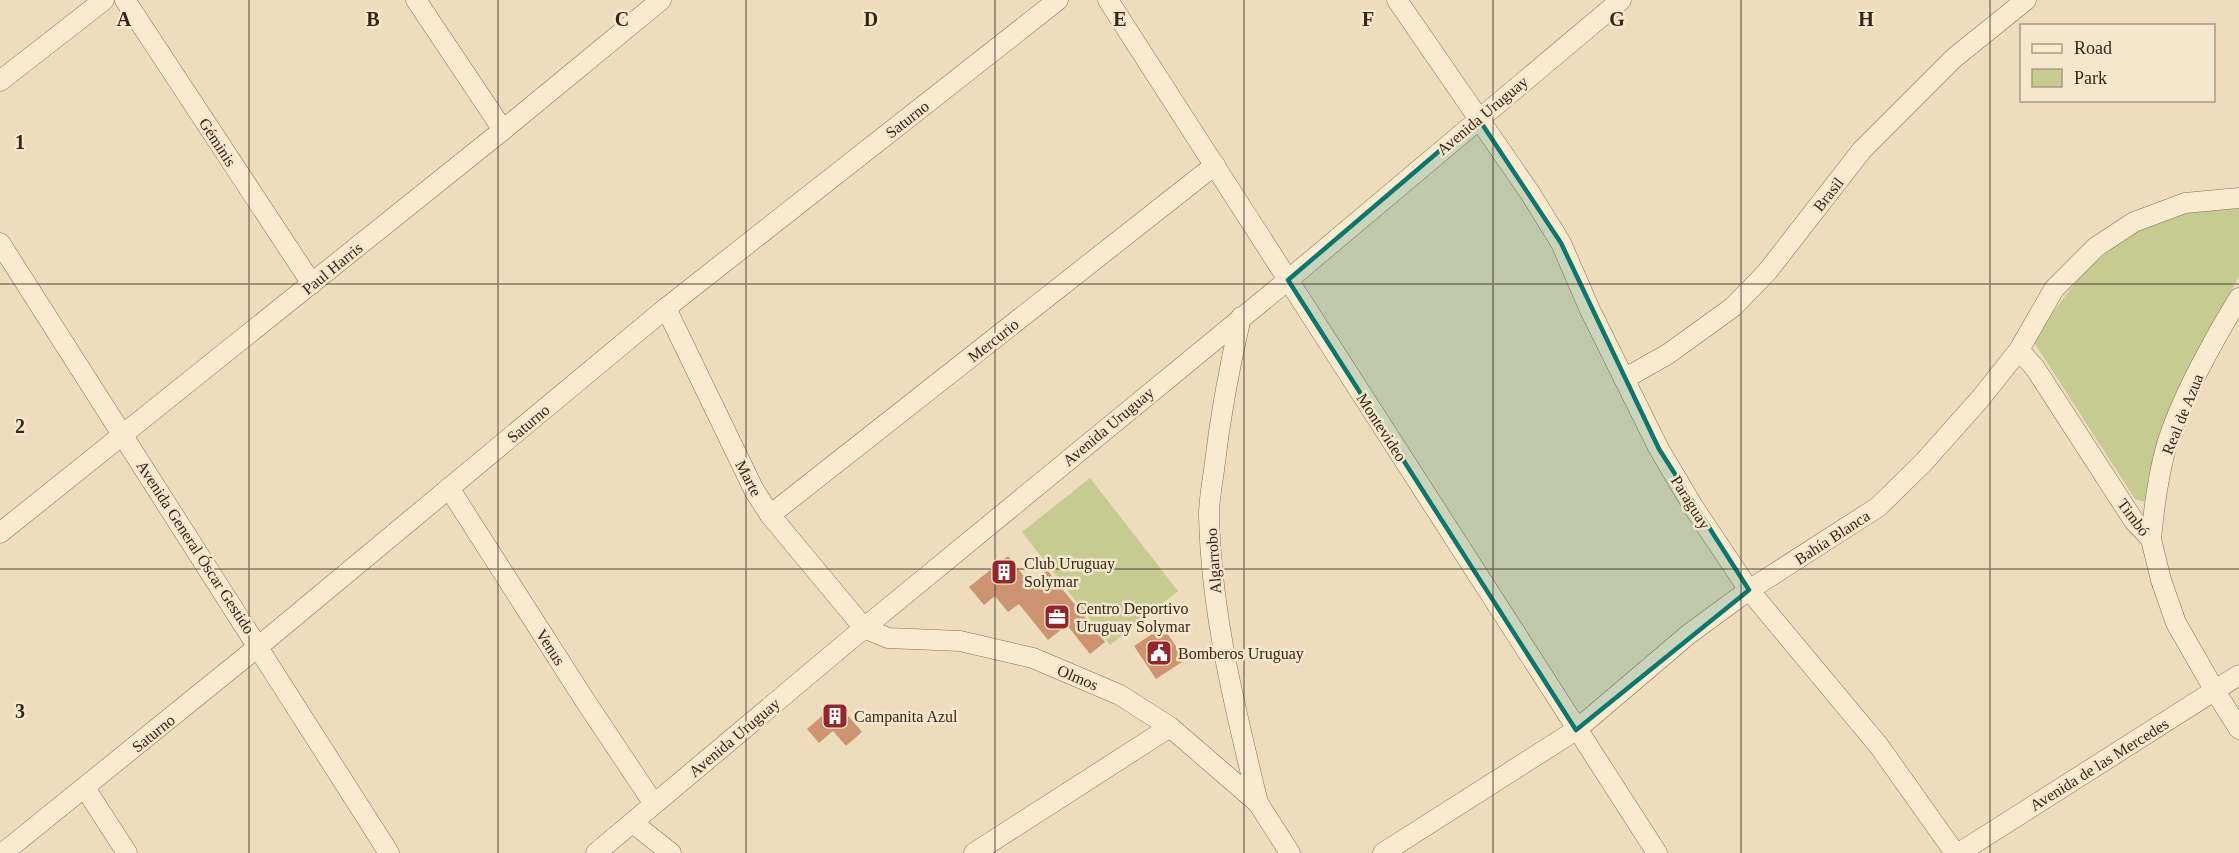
<svg xmlns="http://www.w3.org/2000/svg" width="2239" height="853" font-family="'Times New Roman',serif">
<style>
.green{fill:#c6cb91}
.building{fill:#cc9471}
.lines{fill:none;stroke-linecap:round;stroke-linejoin:round}
.minor-casing{stroke:#856d56;stroke-width:21}
.minor{stroke:#f9ebcf;stroke-width:20}
.marked{fill:#0f766e;fill-opacity:0.2;stroke:#0f766e;stroke-width:4.5;stroke-linejoin:round}
.grid{fill:none;stroke:#34261b;stroke-width:1.5;stroke-opacity:0.55}
.labels{text-anchor:middle;stroke-width:5;stroke-linejoin:round;paint-order:stroke}
.street-label{font-size:16px;fill:#34261b;stroke:#f5e7cb}
.poi-label{font-size:16px;fill:#34261b;stroke:#f5e7cb;text-anchor:start}
.grid-label{font-size:20px;text-anchor:middle;font-weight:bold;fill:#34261b;stroke:#f5e7cb;stroke-width:5;stroke-linejoin:round;paint-order:stroke}
</style>
<rect width="100%" height="100%" fill="#edddbc"/>
<g class="green">
<polygon points="2239,205 2239,276 2172,405 2149,473 2145,502 2135,499 2032,339 2084,272 2118,243 2153,223 2190,211"/>
<polygon points="1090,478 1178,591 1110,645 1022,532"/>
</g>
<g class="building">
<polygon points="1008,556 1030,584 1047,570 1105,642 1090,654 1067,625 1048,640 1019,604 1008,612 995,596 984,605 969,587"/>
<polygon points="1163,627 1185,660 1156,679 1134,646"/>
<polygon points="837,703 862,732 846,746 833,731 819,743 807,729"/>
</g>
<g class="lines">
<g class="minor-casing">
<g id="minor">
<polyline points="125,0 312,284"/>
<polyline points="416,0 503,130"/>
<polyline points="1108,0 1657,853"/>
<polyline points="1397,0 1530,193 1561,243 1590,310 1659,449 1694,508 1749,590 1879,746 1955,853"/>
<polyline points="0,81 104,0"/>
<polyline points="0,243 389,853"/>
<polyline points="666,308 754,490 770,515 864,628 888,638 960,641 1033,658 1120,695 1170,727 1258,803 1290,853"/>
<path d="M 1241,317 C 1229,368 1220,418 1214,470 C 1212,485 1209,500 1209,515 C 1211,613 1235,708 1258,803"/>
<polyline points="2019,350 2035,368 2134,521 2151,539 2161,580 2176,623 2215,691 2239,729"/>
<polyline points="1624,379 1668,354 1733,307 1767,272 1862,150 1954,58 2026,0"/>
<polyline points="449,488 584,699 654,804"/>
<polyline points="770,515 1215,165"/>
<polyline points="0,533 503,130 661,0"/>
<path d="M 2151,539 C 2154,507 2158,475 2167,444 C 2182,396 2213,341 2239,298"/>
<polyline points="85,788 127,853"/>
<polyline points="633,823 671,853"/>
<polyline points="3,853 259,646 666,308 1058,0"/>
<polyline points="596,853 864,628 1288,280 1621,0"/>
<polyline points="974,853 1170,727"/>
<polyline points="1383,853 1576,730 1689,634 1749,590 1878,507 1923,463 1980,399 2019,350 2054,289 2096,247 2134,222 2185,203 2239,198"/>
<polyline points="1959,853 2239,675"/>
</g>
</g>
<use href="#minor" class="minor"/>
</g>
<path class="marked" d="M 1478,118 L 1561,243 L 1659,449 L 1749,590 L 1576,730 L 1288,280 Z"/>
<path class="grid" d="M 249,0 L 249,853M 498,0 L 498,853M 746,0 L 746,853M 995,0 L 995,853M 1244,0 L 1244,853M 1493,0 L 1493,853M 1741,0 L 1741,853M 1990,0 L 1990,853M 0,284 L 2239,284M 0,569 L 2239,569"/>
<defs>
<g id="building-square" transform="scale(1.35)"><rect x="-9" y="-9" width="18" height="18" rx="4" fill="#93262b" stroke="#f5e7cb"/><path d="M-4-6H4V6H1V3H-1V6H-4ZM-2.5-4.3h1.7v1.8h-1.7ZM.8-4.3h1.7v1.8H.8ZM-2.5-1h1.7V.8h-1.7ZM.8-1h1.7V.8H.8Z" fill="#fff"/></g>
<g id="office-square" transform="scale(1.35)"><rect x="-9" y="-9" width="18" height="18" rx="4" fill="#93262b" stroke="#f5e7cb"/><path d="M-6-3h4V-5.5h4V-3h4V5H-6ZM-1-4.5V-3h2v-1.5ZM-6 0V1H6V0Z" fill="#fff"/></g>
<g id="civic-square" transform="scale(1.35)"><rect x="-9" y="-9" width="18" height="18" rx="4" fill="#93262b" stroke="#f5e7cb"/><path d="M-.6-6.5H3V-4.5H.6V-3L4-1V1h2V6H-6V1h2V-1L-.6-3ZM-1.2 2.5V6h2.4V2.5Z" fill="#fff"/></g>
</defs>
<g fill-rule="evenodd">
<use href="#building-square" x="1004" y="572"/>
<use href="#office-square" x="1057" y="617"/>
<use href="#civic-square" x="1159" y="653"/>
<use href="#building-square" x="835" y="716"/>
</g>
<g class="labels">
<g class="street-label">
<text transform="translate(1482 115) rotate(-40)" y="6">Avenida Uruguay</text>
<text transform="translate(907 119) rotate(-38)" y="6">Saturno</text>
<text transform="translate(218 142) rotate(57)" y="6">Géminis</text>
<text transform="translate(1828 194) rotate(-52)" y="6">Brasil</text>
<text transform="translate(332 268) rotate(-39)" y="6">Paul Harris</text>
<text transform="translate(993 340) rotate(-38)" y="6">Mercurio</text>
<text transform="translate(2182 414) rotate(-68)" y="6">Real de Azua</text>
<text transform="translate(528 423) rotate(-40)" y="6">Saturno</text>
<text transform="translate(1108 426) rotate(-40)" y="6">Avenida Uruguay</text>
<text transform="translate(1382 427) rotate(57)" y="6">Montevideo</text>
<text transform="translate(749 478) rotate(62)" y="6">Marte</text>
<text transform="translate(1691 502) rotate(58)" y="6">Paraguay</text>
<text transform="translate(2134 517) rotate(53)" y="6">Timbó</text>
<text transform="translate(1832 537) rotate(-33)" y="6">Bahía Blanca</text>
<text transform="translate(196 547) rotate(57)" y="6">Avenida General Óscar Gestido</text>
<text transform="translate(1213 561) rotate(-94)" y="6">Algarrobo</text>
<text transform="translate(551 647) rotate(57)" y="6">Venus</text>
<text transform="translate(1078 677) rotate(23)" y="6">Olmos</text>
<text transform="translate(153 733) rotate(-39)" y="6">Saturno</text>
<text transform="translate(734 737) rotate(-40)" y="6">Avenida Uruguay</text>
<text transform="translate(2099 764) rotate(-32)" y="6">Avenida de las Mercedes</text>
</g>
<g class="poi-label">
<text x="1024" y="569">Club Uruguay<tspan x="1024" dy="18">Solymar</tspan></text>
<text x="1076" y="614">Centro Deportivo<tspan x="1076" dy="18">Uruguay Solymar</tspan></text>
<text x="1178" y="659">Bomberos Uruguay</text>
<text x="854" y="722">Campanita Azul</text>
</g>
</g>
<g class="grid-label">
<text x="124" y="26">A</text>
<text x="373" y="26">B</text>
<text x="622" y="26">C</text>
<text x="871" y="26">D</text>
<text x="1120" y="26">E</text>
<text x="1368" y="26">F</text>
<text x="1617" y="26">G</text>
<text x="1866" y="26">H</text>
<text x="20" y="149">1</text>
<text x="20" y="433">2</text>
<text x="20" y="718">3</text>
</g>
<rect x="2020" y="24" width="195" height="78" fill="#f5e7cb" stroke="#a89a85" stroke-width="1.5"/>
<rect x="2032" y="44" width="30" height="9" fill="#f9ebcf" stroke="#a89a85" stroke-width="1.5"/>
<text x="2074" y="54" font-size="18" fill="#34261b">Road</text>
<rect x="2032" y="69" width="30" height="18" fill="#c6cb91" stroke="#a89a85" stroke-width="1.5"/>
<text x="2074" y="84" font-size="18" fill="#34261b">Park</text>
</svg>
